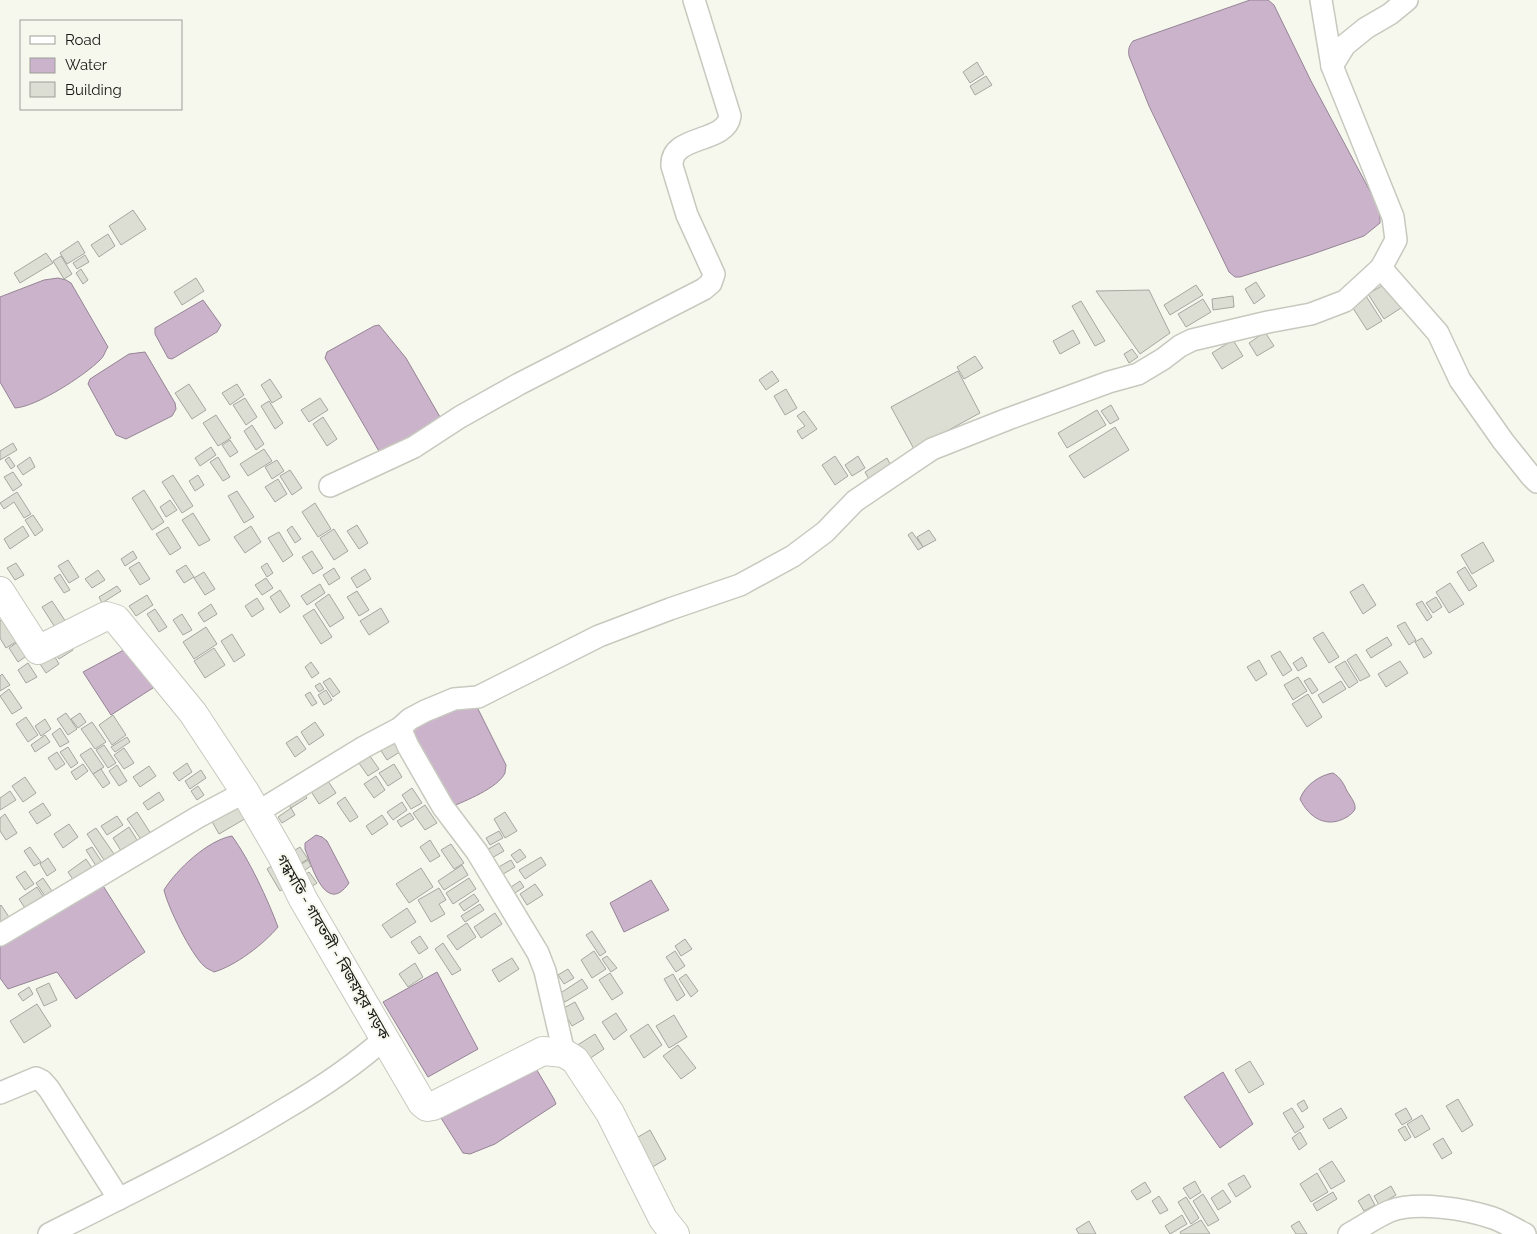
<svg xmlns="http://www.w3.org/2000/svg" width="1537" height="1234" font-family="Raleway,'Noto Sans Bengali',sans-serif">
<style>
.water{fill:#cbb3cc;stroke:#958495}
.building{fill:#dcded4;stroke:#a6a89f}
.lines{fill:none;stroke-linecap:round;stroke-linejoin:round}
.minor-casing{stroke:#c7c9bf;stroke-width:24}
.major-casing{stroke:#c7c9bf;stroke-width:30}
.minor{stroke:#fff;stroke-width:21}
.major{stroke:#fff;stroke-width:28}
.labels{text-anchor:middle;stroke-width:4;stroke-linejoin:round;paint-order:stroke}
.street-label{font-size:15px;fill:#181815;stroke:#f6f8ee}
</style>
<rect width="100%" height="100%" fill="#f6f8ee"/>
<g class="water">
<path d="M 1250,0 L 1268,0 L 1274,5 L 1311,81 L 1378,206 L 1380,215 L 1380,223 L 1364,236 L 1310,255 L 1240,277 L 1235,277 L 1229,272 L 1149,106 L 1129,56 C 1128,49 1129,46 1133,41 Z"/>
<path d="M 58,278 L 66,280 L 71,283 L 108,347 C 105,351 104,357 100,360 C 84,376 36,407 15,408 L 0,382 L 0,297 L 44,280 Z"/>
<polygon points="203,300 221,325 217,332 172,359 168,358 155,334 155,328"/>
<polygon points="379,325 406,358 440,417 440,420 408,444 380,453 325,358 327,352 374,326"/>
<polygon points="145,352 175,403 176,409 172,416 126,439 116,435 88,384 90,379 129,354"/>
<polygon points="133,645 156,686 111,715 83,672"/>
<path d="M 474,701 L 506,765 C 506,766 505,772 505,773 C 498,788 465,801 451,807 L 408,738 L 410,720 Z"/>
<path d="M 1333,773 C 1340,777 1344,784 1347,791 C 1350,796 1356,803 1355,809 C 1354,812 1350,815 1347,817 C 1327,829 1309,818 1300,799 C 1305,785 1320,775 1333,773 Z"/>
<path d="M 316,835 L 322,837 L 327,841 L 349,883 C 326,916 312,867 305,849 L 305,843 Z"/>
<path d="M 232,836 C 249,859 268,900 278,927 C 264,944 235,966 214,972 C 211,970 207,969 204,966 C 191,954 168,908 164,890 C 176,870 208,840 232,836 Z"/>
<polygon points="651,880 669,910 624,932 610,903"/>
<polygon points="100,881 145,952 76,999 57,972 8,989 0,978 0,939"/>
<polygon points="437,972 478,1049 428,1077 383,1002"/>
<polygon points="531,1060 554,1099 556,1104 495,1144 470,1154 463,1153 441,1118 439,1110"/>
<polygon points="1223,1072 1253,1124 1220,1148 1184,1097"/>
</g>
<g class="building">
<polygon points="977,62 984,74 970,83 963,72"/>
<polygon points="986,76 992,85 975,95 970,86"/>
<polygon points="133,210 146,229 121,245 109,226"/>
<polygon points="108,234 115,246 99,257 91,245"/>
<polygon points="78,241 85,253 67,264 60,253"/>
<polygon points="46,253 53,263 20,283 14,273"/>
<polygon points="85,255 89,262 77,269 73,263"/>
<polygon points="61,256 72,274 64,279 53,261"/>
<polygon points="81,269 88,280 83,284 76,273"/>
<polygon points="196,278 204,291 182,305 174,292"/>
<polygon points="1256,282 1265,296 1254,304 1245,289"/>
<polygon points="1385,284 1401,308 1384,319 1368,294"/>
<polygon points="1196,285 1203,295 1170,315 1164,305"/>
<polygon points="1149,290 1170,333 1140,354 1096,291"/>
<polygon points="1233,296 1234,307 1213,310 1212,299"/>
<polygon points="1366,296 1382,321 1367,330 1351,305"/>
<polygon points="1203,299 1211,312 1186,327 1178,314"/>
<polygon points="1081,301 1105,341 1095,346 1072,306"/>
<polygon points="1073,330 1080,343 1060,354 1053,341"/>
<polygon points="1265,332 1274,346 1257,356 1249,343"/>
<polygon points="1233,340 1243,356 1222,369 1212,353"/>
<polygon points="1132,349 1138,357 1129,363 1124,354"/>
<polygon points="975,356 983,368 964,379 957,367"/>
<polygon points="772,371 779,381 766,390 759,380"/>
<polygon points="958,371 980,413 914,449 891,407"/>
<polygon points="270,379 282,397 272,403 261,385"/>
<polygon points="189,384 206,410 192,419 175,393"/>
<polygon points="237,384 244,395 230,405 222,393"/>
<polygon points="786,389 797,408 785,415 774,396"/>
<polygon points="245,398 257,417 246,425 233,405"/>
<polygon points="320,398 328,410 309,422 301,410"/>
<polygon points="269,401 283,423 275,429 261,406"/>
<polygon points="1111,405 1119,419 1110,424 1101,411"/>
<polygon points="1097,410 1106,425 1067,448 1058,433"/>
<polygon points="804,411 817,429 802,439 797,431 805,426 797,416"/>
<polygon points="216,415 231,438 218,446 203,423"/>
<polygon points="323,417 337,439 327,446 313,424"/>
<polygon points="252,425 264,444 256,450 244,431"/>
<polygon points="1115,427 1129,450 1084,478 1069,456"/>
<polygon points="230,440 238,452 230,457 222,445"/>
<polygon points="13,443 17,450 0,460 0,451"/>
<polygon points="211,447 216,455 200,466 195,458"/>
<polygon points="264,449 272,461 248,476 240,464"/>
<polygon points="835,456 848,476 835,485 822,465"/>
<polygon points="858,456 865,468 852,476 845,465"/>
<polygon points="9,457 15,466 11,469 5,460"/>
<polygon points="30,457 35,467 23,475 17,466"/>
<polygon points="218,457 230,477 223,481 210,462"/>
<polygon points="887,458 892,468 870,481 865,472"/>
<polygon points="277,460 284,471 272,479 265,467"/>
<polygon points="290,470 302,488 292,495 280,476"/>
<polygon points="13,472 22,485 13,491 4,477"/>
<polygon points="173,475 193,506 182,513 162,482"/>
<polygon points="198,475 204,485 195,491 189,481"/>
<polygon points="278,479 287,494 275,502 265,487"/>
<polygon points="144,490 164,522 152,530 132,498"/>
<polygon points="237,491 254,517 244,523 228,496"/>
<polygon points="17,492 31,514 24,518 14,502 4,509 0,503"/>
<polygon points="170,500 177,510 166,517 160,507"/>
<polygon points="315,503 331,529 318,537 302,512"/>
<polygon points="193,513 210,540 199,546 182,520"/>
<polygon points="33,515 43,530 35,536 25,520"/>
<polygon points="357,525 368,543 359,549 347,531"/>
<polygon points="23,526 29,536 10,549 4,539"/>
<polygon points="251,526 261,542 245,553 234,537"/>
<polygon points="292,526 301,539 295,543 287,530"/>
<polygon points="168,527 181,548 170,555 156,534"/>
<polygon points="334,529 348,551 334,560 320,538"/>
<polygon points="929,530 936,540 923,547 917,537"/>
<polygon points="279,532 293,555 283,562 268,538"/>
<polygon points="912,532 923,547 918,550 908,535"/>
<polygon points="1483,542 1494,561 1472,574 1461,555"/>
<polygon points="133,551 137,558 125,566 121,559"/>
<polygon points="312,551 323,568 313,574 302,557"/>
<polygon points="68,560 79,577 69,583 58,566"/>
<polygon points="139,562 150,579 140,585 129,568"/>
<polygon points="16,563 24,575 15,580 7,568"/>
<polygon points="267,563 273,573 267,577 261,567"/>
<polygon points="186,565 194,577 184,583 176,571"/>
<polygon points="1465,567 1477,586 1469,591 1457,572"/>
<polygon points="334,568 340,578 329,585 323,575"/>
<polygon points="365,569 371,579 357,588 351,578"/>
<polygon points="98,570 105,580 92,588 85,579"/>
<polygon points="204,572 215,589 205,595 194,578"/>
<polygon points="60,574 70,590 64,593 54,578"/>
<polygon points="266,578 273,588 262,595 255,585"/>
<polygon points="1450,583 1464,604 1449,613 1436,592"/>
<polygon points="320,584 325,593 307,605 301,596"/>
<polygon points="1363,584 1376,605 1363,614 1350,592"/>
<polygon points="117,586 121,591 102,603 99,597"/>
<polygon points="280,590 290,606 280,613 270,597"/>
<polygon points="357,591 369,610 359,616 347,597"/>
<polygon points="329,594 344,618 330,627 315,604"/>
<polygon points="147,595 153,605 136,616 129,606"/>
<polygon points="1436,597 1442,607 1433,613 1426,603"/>
<polygon points="257,598 264,609 252,617 245,606"/>
<polygon points="52,601 68,625 58,632 42,607"/>
<polygon points="1422,601 1432,617 1427,621 1416,604"/>
<polygon points="211,604 217,614 204,622 198,613"/>
<polygon points="381,608 389,622 369,635 360,621"/>
<polygon points="155,609 167,627 159,632 147,614"/>
<polygon points="314,609 332,637 321,644 303,616"/>
<polygon points="182,614 192,630 183,635 173,620"/>
<polygon points="3,618 26,636 6,648 0,638 0,621"/>
<polygon points="1405,622 1416,640 1409,645 1397,626"/>
<polygon points="206,627 217,644 194,659 183,642"/>
<polygon points="1323,632 1339,657 1329,663 1313,638"/>
<polygon points="232,634 245,655 234,662 221,641"/>
<polygon points="26,636 35,650 18,662 9,648"/>
<polygon points="1387,637 1392,645 1371,658 1366,650"/>
<polygon points="1422,638 1432,653 1424,658 1415,642"/>
<polygon points="66,640 73,650 59,659 52,649"/>
<polygon points="214,648 225,665 205,678 194,661"/>
<polygon points="1280,651 1292,670 1283,676 1271,656"/>
<polygon points="52,652 59,664 46,673 38,661"/>
<polygon points="1356,654 1370,676 1360,681 1347,660"/>
<polygon points="1302,657 1307,666 1298,671 1293,663"/>
<polygon points="1259,660 1267,674 1256,681 1247,667"/>
<polygon points="1345,661 1358,682 1349,688 1335,667"/>
<polygon points="1400,661 1408,673 1386,687 1378,674"/>
<polygon points="311,662 319,673 312,678 305,667"/>
<polygon points="28,663 37,677 26,683 18,670"/>
<polygon points="2,674 10,685 0,691 0,676"/>
<polygon points="1298,677 1307,691 1293,700 1284,685"/>
<polygon points="330,678 340,692 333,697 323,682"/>
<polygon points="1310,678 1318,690 1312,694 1304,681"/>
<polygon points="1341,681 1346,689 1323,703 1318,695"/>
<polygon points="320,683 324,689 319,692 315,686"/>
<polygon points="9,689 22,708 12,714 0,696"/>
<polygon points="326,690 332,700 324,705 318,695"/>
<polygon points="310,692 317,703 312,706 305,695"/>
<polygon points="1308,694 1322,717 1307,727 1292,704"/>
<polygon points="66,713 77,729 68,735 57,719"/>
<polygon points="80,713 86,722 78,728 71,719"/>
<polygon points="113,715 126,735 112,745 99,725"/>
<polygon points="26,717 38,735 28,742 16,724"/>
<polygon points="45,719 51,729 41,736 35,726"/>
<polygon points="92,722 106,742 95,749 81,729"/>
<polygon points="315,722 324,735 309,745 301,732"/>
<polygon points="60,728 69,742 60,747 52,734"/>
<polygon points="396,734 406,748 387,760 378,746"/>
<polygon points="45,735 50,742 35,752 31,745"/>
<polygon points="297,736 306,749 295,757 286,743"/>
<polygon points="127,737 130,742 115,752 111,747"/>
<polygon points="104,745 116,763 108,768 96,750"/>
<polygon points="68,747 78,763 71,768 60,752"/>
<polygon points="91,748 104,767 93,774 80,755"/>
<polygon points="124,748 134,763 124,769 114,755"/>
<polygon points="365,749 379,769 368,776 354,756"/>
<polygon points="57,752 65,764 56,770 48,758"/>
<polygon points="187,763 192,772 179,781 173,773"/>
<polygon points="83,764 88,771 76,780 71,772"/>
<polygon points="394,764 402,777 388,786 379,773"/>
<polygon points="117,765 127,781 119,786 109,771"/>
<polygon points="149,766 156,776 140,787 133,777"/>
<polygon points="101,769 110,783 103,788 93,774"/>
<polygon points="201,770 206,778 190,789 185,781"/>
<polygon points="324,775 336,793 319,804 307,785"/>
<polygon points="376,776 385,790 374,798 364,784"/>
<polygon points="25,777 36,793 23,802 12,786"/>
<polygon points="198,786 204,795 197,800 191,791"/>
<polygon points="300,788 307,798 291,808 284,798"/>
<polygon points="412,788 422,803 411,809 402,795"/>
<polygon points="10,791 16,800 0,810 0,798"/>
<polygon points="159,792 164,800 148,810 143,803"/>
<polygon points="345,797 358,817 350,822 337,803"/>
<polygon points="239,801 248,817 219,834 210,818"/>
<polygon points="402,802 407,810 393,820 387,812"/>
<polygon points="43,803 51,815 37,824 29,812"/>
<polygon points="425,805 437,823 425,830 413,813"/>
<polygon points="291,808 295,815 282,823 278,817"/>
<polygon points="137,812 151,834 142,841 127,819"/>
<polygon points="505,812 517,831 505,838 494,819"/>
<polygon points="410,813 414,819 401,827 397,821"/>
<polygon points="5,814 17,833 6,840 0,831 0,818"/>
<polygon points="382,815 388,824 372,835 366,826"/>
<polygon points="117,816 123,825 107,835 101,826"/>
<polygon points="69,824 78,837 63,848 54,834"/>
<polygon points="129,827 139,843 123,854 113,838"/>
<polygon points="96,828 114,854 104,860 87,834"/>
<polygon points="499,831 503,838 490,845 486,838"/>
<polygon points="430,840 440,856 430,862 420,847"/>
<polygon points="499,843 504,851 490,859 485,851"/>
<polygon points="451,844 464,863 454,869 441,850"/>
<polygon points="30,847 41,862 34,866 24,851"/>
<polygon points="92,847 104,865 98,869 86,850"/>
<polygon points="300,847 308,859 295,867 287,855"/>
<polygon points="520,849 526,857 517,863 511,855"/>
<polygon points="541,857 546,865 525,879 519,870"/>
<polygon points="48,858 56,870 47,876 40,864"/>
<polygon points="86,859 94,871 76,884 68,872"/>
<polygon points="308,860 311,866 299,874 295,868"/>
<polygon points="511,860 515,867 500,876 495,869"/>
<polygon points="276,863 289,885 280,891 267,869"/>
<polygon points="462,865 468,875 444,890 438,881"/>
<polygon points="421,868 433,887 409,903 396,884"/>
<polygon points="25,871 34,884 25,890 16,877"/>
<polygon points="309,872 317,883 305,891 298,880"/>
<polygon points="43,878 54,894 47,899 36,883"/>
<polygon points="469,878 476,889 453,904 446,893"/>
<polygon points="520,881 524,887 512,895 508,889"/>
<polygon points="535,884 543,895 527,905 520,894"/>
<polygon points="37,887 43,896 25,908 19,899"/>
<polygon points="439,888 446,900 439,904 445,914 431,922 418,900"/>
<polygon points="474,894 479,901 464,911 459,904"/>
<polygon points="480,904 484,910 465,922 461,916"/>
<polygon points="1,905 9,917 0,923 0,906"/>
<polygon points="407,908 416,922 391,938 382,925"/>
<polygon points="495,913 502,924 481,938 474,927"/>
<polygon points="467,923 476,937 457,950 447,936"/>
<polygon points="592,931 606,952 600,956 586,935"/>
<polygon points="420,936 428,948 419,954 411,942"/>
<polygon points="685,939 692,949 681,956 675,946"/>
<polygon points="443,943 461,970 452,975 435,949"/>
<polygon points="594,951 606,969 592,978 581,960"/>
<polygon points="675,951 685,966 676,972 666,957"/>
<polygon points="607,956 617,968 611,972 602,959"/>
<polygon points="512,958 519,969 499,982 492,970"/>
<polygon points="415,963 423,977 408,987 399,974"/>
<polygon points="568,969 574,978 564,984 558,975"/>
<polygon points="610,973 623,993 612,1000 599,980"/>
<polygon points="673,974 685,995 677,1001 664,979"/>
<polygon points="686,974 698,991 691,997 679,979"/>
<polygon points="582,979 588,988 565,1002 559,994"/>
<polygon points="49,983 57,1000 44,1006 36,989"/>
<polygon points="29,987 33,994 23,1001 18,994"/>
<polygon points="575,1002 584,1019 572,1026 562,1009"/>
<polygon points="37,1004 51,1026 24,1043 10,1021"/>
<polygon points="616,1013 627,1030 614,1040 602,1022"/>
<polygon points="674,1015 687,1037 669,1048 656,1026"/>
<polygon points="648,1024 662,1045 644,1058 630,1036"/>
<polygon points="595,1034 604,1049 586,1061 576,1046"/>
<polygon points="678,1045 696,1068 681,1079 663,1056"/>
<polygon points="1250,1061 1264,1084 1249,1093 1235,1070"/>
<polygon points="1458,1099 1473,1125 1462,1132 1446,1106"/>
<polygon points="1304,1100 1308,1108 1302,1112 1297,1104"/>
<polygon points="1292,1108 1304,1127 1295,1133 1283,1113"/>
<polygon points="1341,1108 1347,1118 1329,1129 1323,1119"/>
<polygon points="1406,1108 1412,1119 1402,1125 1395,1114"/>
<polygon points="1422,1115 1430,1129 1415,1138 1407,1124"/>
<polygon points="1405,1126 1411,1137 1405,1141 1398,1130"/>
<polygon points="650,1130 666,1159 644,1172 628,1143"/>
<polygon points="1300,1132 1307,1144 1299,1150 1292,1138"/>
<polygon points="1443,1138 1452,1153 1442,1159 1433,1144"/>
<polygon points="1332,1161 1345,1181 1331,1189 1319,1169"/>
<polygon points="1317,1173 1328,1192 1311,1202 1300,1184"/>
<polygon points="1244,1175 1251,1187 1236,1197 1228,1184"/>
<polygon points="1195,1181 1201,1192 1190,1199 1183,1188"/>
<polygon points="1145,1182 1151,1192 1137,1200 1131,1191"/>
<polygon points="1391,1186 1396,1195 1379,1205 1374,1196"/>
<polygon points="1223,1190 1231,1202 1218,1210 1211,1198"/>
<polygon points="1333,1192 1337,1199 1317,1211 1313,1204"/>
<polygon points="1203,1194 1219,1220 1208,1226 1193,1201"/>
<polygon points="1369,1194 1375,1205 1364,1211 1358,1201"/>
<polygon points="1159,1196 1168,1210 1160,1214 1152,1201"/>
<polygon points="1186,1197 1199,1218 1191,1224 1178,1202"/>
<polygon points="1182,1215 1187,1224 1170,1234 1165,1226"/>
<polygon points="1201,1220 1210,1234 1181,1234 1180,1232"/>
<polygon points="1089,1221 1096,1234 1079,1234 1076,1229"/>
<polygon points="1299,1221 1307,1234 1296,1234 1291,1226"/>
</g>
<g class="lines">
<g class="minor-casing">
<g id="minor">
<polyline points="1321,0 1332,66 1393,217 1396,240 1381,268 1438,333 1460,380 1503,441 1531,476 1537,482"/>
<polyline points="1332,66 1345,45 1366,28 1390,14 1407,0"/>
<path d="M 330,486 L 414,447 L 460,417 L 519,384 L 704,289 L 711,283 L 714,274 L 687,215 L 672,166 C 670,134 726,144 730,116 L 694,0"/>
<polyline points="400,728 408,746 443,807 477,852 538,953 545,971 564,1053"/>
<polyline points="256,813 364,747 400,728 410,719 425,711 454,699 478,697 599,636 670,609 740,585 793,556 825,532 855,501 932,449 1008,419 1109,382 1138,374 1163,359 1180,346 1192,340 1268,322 1311,314 1345,301 1381,268"/>
<polyline points="0,935 198,817 245,792"/>
<polyline points="0,1093 36,1078 42,1081 49,1089 119,1199"/>
<path d="M 49,1234 C 128,1194 208,1156 283,1110 C 319,1089 354,1066 385,1038"/>
<path d="M 1349,1234 C 1362,1227 1376,1217 1390,1211 C 1417,1201 1466,1209 1493,1218 C 1504,1222 1515,1229 1525,1234"/>
</g>
</g>
<g class="major-casing">
<polyline id="major" points="0,591 38,650 106,616 116,619 193,713 245,792 282,856 303,899 422,1103 427,1107 433,1106 543,1051 564,1053 575,1060 610,1113 663,1219 675,1234"/>
</g>
<use href="#minor" class="minor"/>
<use href="#major" class="major"/>
</g>
<g class="labels">
<g class="street-label">
<text transform="translate(333 947) rotate(60)" y="5">গন্ধমতি - গাবতলী - বিজয়পুর সড়ক</text>
</g>
</g>
<rect x="20" y="20" width="162" height="90" fill="#f6f8ee" stroke="#9d9e97"/>
<rect x="30" y="36" width="25" height="8" fill="#ffffff" stroke="#9d9e97"/>
<text x="65" y="45" font-size="15" fill="#181815">Road</text>
<rect x="30" y="58" width="25" height="15" fill="#cbb3cc" stroke="#9d9e97"/>
<text x="65" y="70" font-size="15" fill="#181815">Water</text>
<rect x="30" y="82" width="25" height="15" fill="#dcded4" stroke="#9d9e97"/>
<text x="65" y="95" font-size="15" fill="#181815">Building</text>
</svg>
